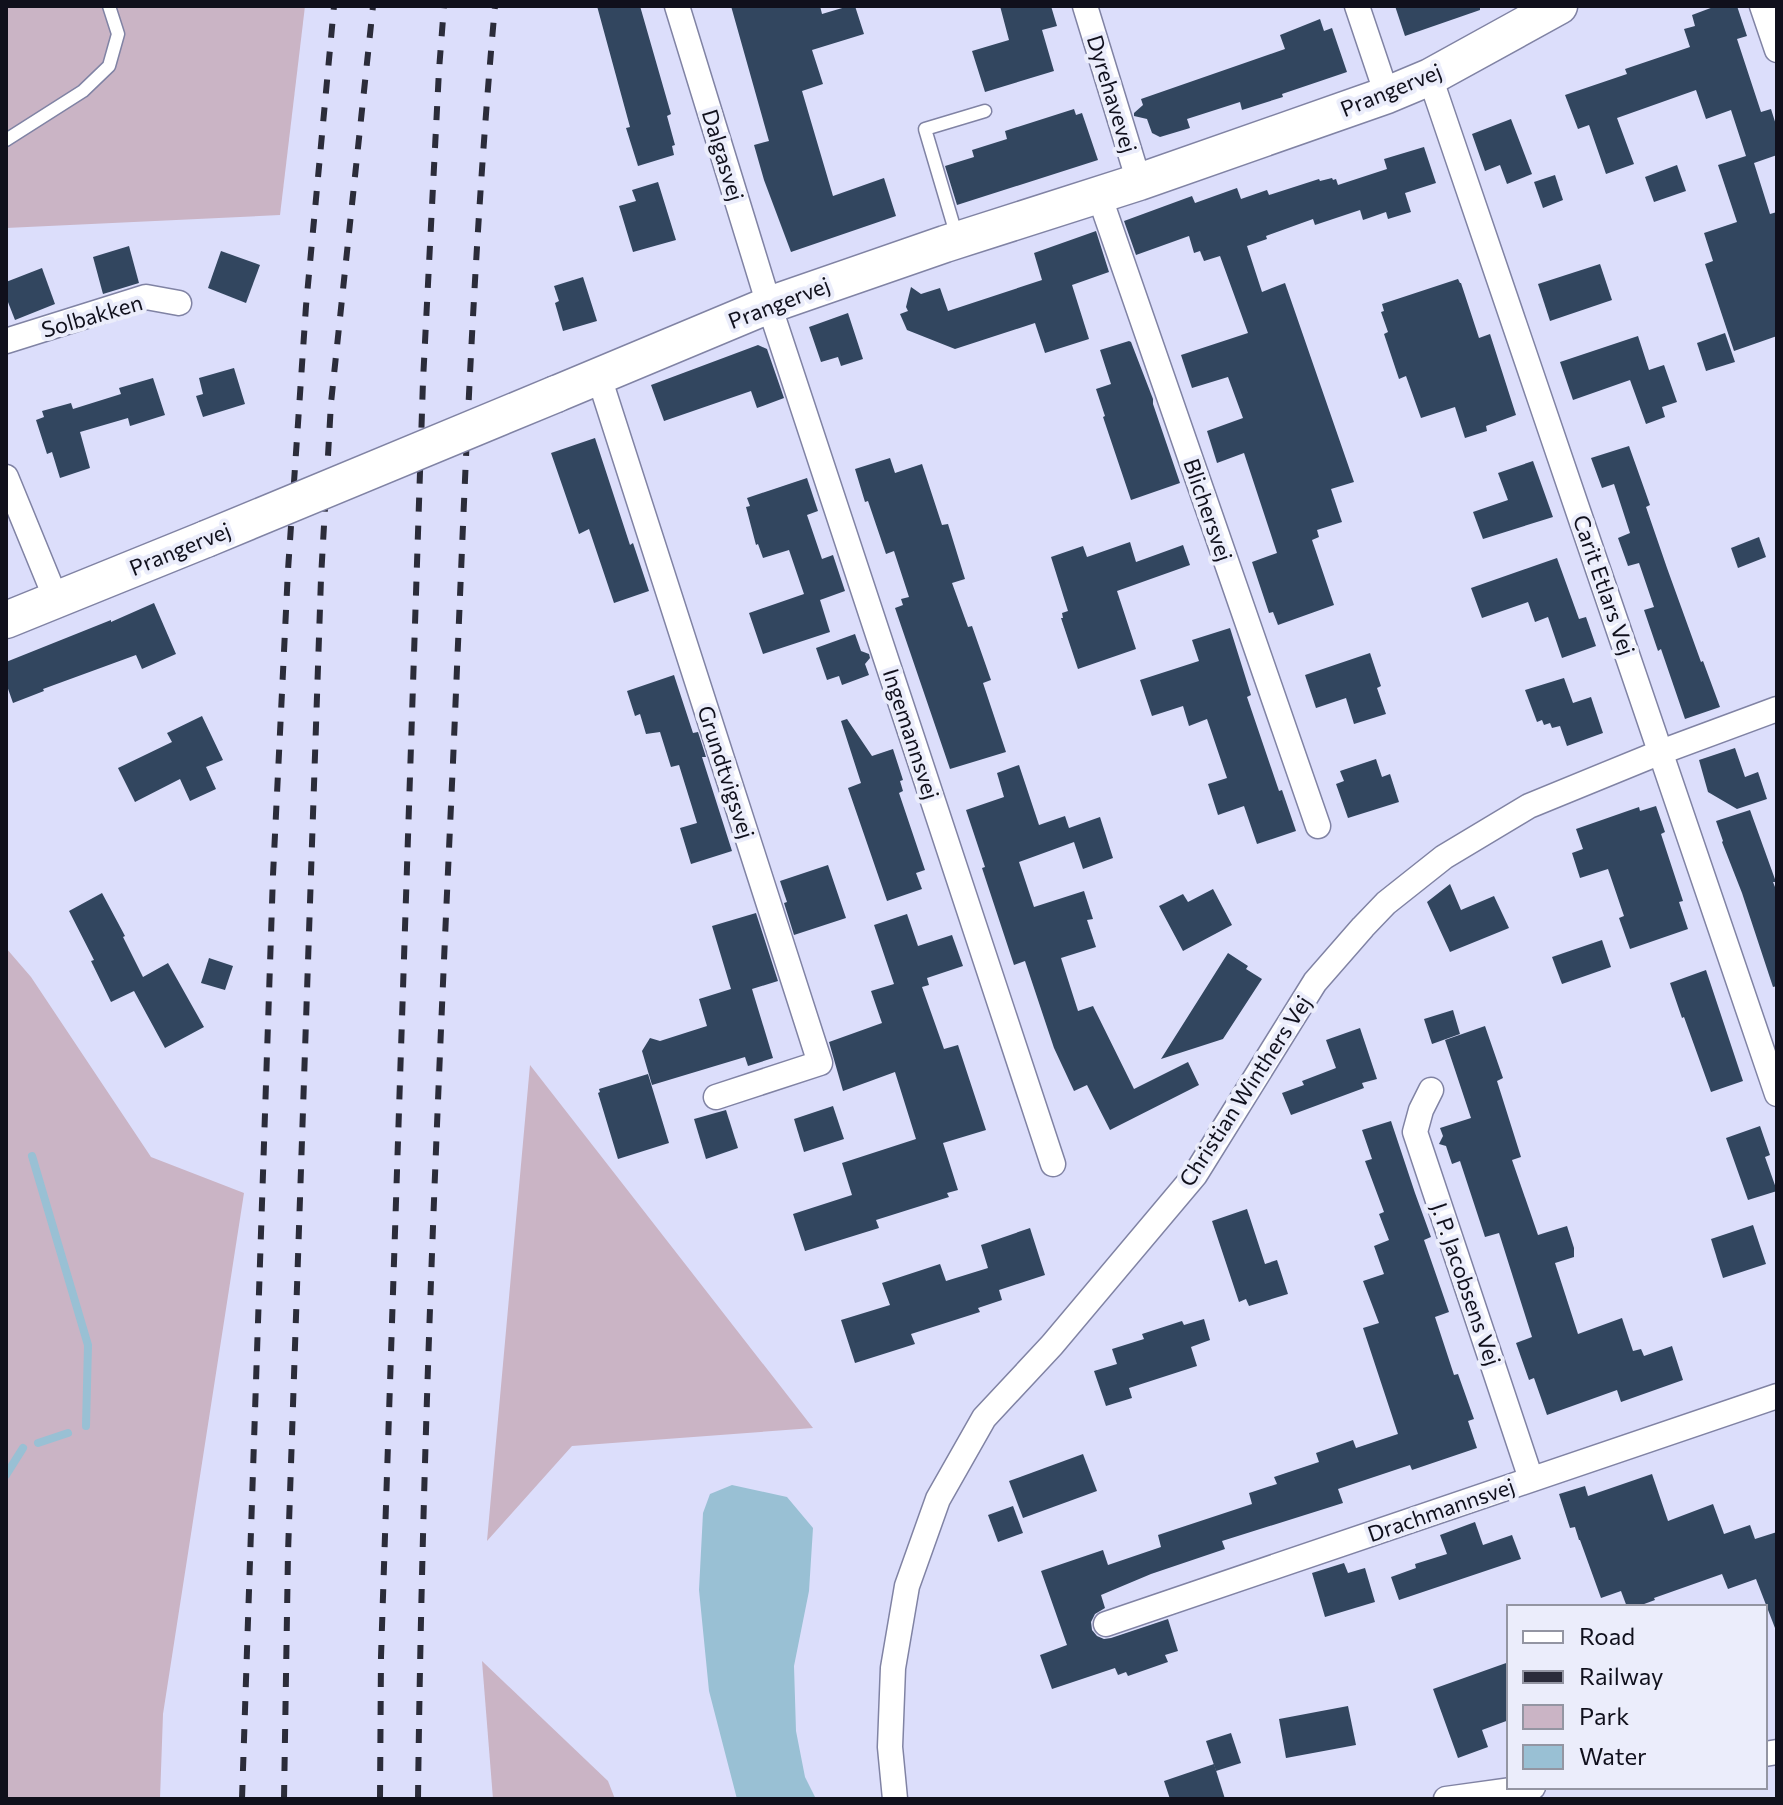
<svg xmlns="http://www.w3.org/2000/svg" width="1783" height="1805" font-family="Commissioner,sans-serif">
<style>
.green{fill:#cab4c5}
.water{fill:#99c0d4}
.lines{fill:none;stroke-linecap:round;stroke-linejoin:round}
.stream{stroke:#99c0d4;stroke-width:8}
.building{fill:#32465f}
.lane-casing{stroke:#8083a4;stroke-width:15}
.street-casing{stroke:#8083a4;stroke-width:27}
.secondary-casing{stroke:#8083a4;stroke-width:39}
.lane{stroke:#fff;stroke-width:12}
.street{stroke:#fff;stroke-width:24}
.secondary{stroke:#fff;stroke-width:36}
.rail{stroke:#2b2c3a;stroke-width:6;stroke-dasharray:14 14;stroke-linecap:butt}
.secondary-bridge-casing{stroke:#8083a4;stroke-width:39;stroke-linecap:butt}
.secondary-bridge{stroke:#fff;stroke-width:36}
.labels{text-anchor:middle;stroke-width:8;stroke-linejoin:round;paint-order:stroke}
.street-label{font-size:22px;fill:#10101c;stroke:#ebedfb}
</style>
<rect width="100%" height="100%" fill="#dcdefb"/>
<g class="green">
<polygon points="6,6 305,6 280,215 6,228"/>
<polygon points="6,948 31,977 151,1157 244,1193 163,1714 160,1799 6,1799"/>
<polygon points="530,1065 813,1428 572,1446 487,1541"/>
<polygon points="482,1661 608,1781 615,1799 493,1799"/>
</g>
<polygon class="water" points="732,1485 787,1497 813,1528 809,1591 794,1666 796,1731 805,1777 816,1799 737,1799 709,1691 699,1590 703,1513 710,1494"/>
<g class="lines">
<g class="stream">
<polyline points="32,1156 88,1345 86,1426"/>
<polyline points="38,1443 68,1433"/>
<polyline points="6,1475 23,1448"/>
</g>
</g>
<g class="building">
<polygon points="597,6 640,6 671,114 667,116 675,145 672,146 674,155 638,166 626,128 630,127"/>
<polygon points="731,6 820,6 822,14 849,6 855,6 864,34 812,50 823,84 802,91 833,196 884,178 896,216 791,252 764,180 754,145 769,141"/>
<polygon points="1000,6 1051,6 1057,26 1042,30 1054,71 985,92 972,51 1009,40"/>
<polygon points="1395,6 1480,6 1480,10 1405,36"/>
<polygon points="1716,6 1737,6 1747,36 1737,39 1761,112 1771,109 1777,128 1777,155 1754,163 1770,214 1777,212 1777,336 1734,351 1705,264 1713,261 1704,233 1737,222 1718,165 1746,156 1731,110 1706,119 1696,90 1617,118 1634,164 1606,174 1589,125 1578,129 1565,95 1627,74 1625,69 1690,47 1684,29 1695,26 1692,15"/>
<polygon points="1320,19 1324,31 1332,28 1347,72 1282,94 1283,97 1242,110 1240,102 1187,119 1190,128 1160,137 1152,133 1147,119 1134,116 1134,113 1143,105 1141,99 1285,49 1280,35"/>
<polygon points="1074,109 1076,115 1082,113 1098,160 957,205 945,166 974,157 972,150 1007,139 1005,131"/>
<polygon points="1511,119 1532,174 1507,184 1500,165 1485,171 1472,134"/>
<polygon points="1424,147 1436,183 1405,193 1411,212 1388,219 1386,212 1363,220 1360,210 1315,225 1313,219 1266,236 1267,239 1247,246 1262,292 1285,283 1354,482 1331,489 1342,522 1317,530 1319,537 1312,540 1334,605 1278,625 1273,612 1269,613 1252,562 1277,553 1244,453 1217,463 1207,431 1243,418 1228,377 1192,388 1181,355 1248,333 1220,256 1204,261 1200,251 1194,253 1189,236 1136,255 1124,221 1192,196 1195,203 1237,188 1241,199 1267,190 1269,195 1319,179 1320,181 1332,178 1333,180 1336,179 1338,185 1387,169 1384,159"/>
<polygon points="1677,165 1686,191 1654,202 1645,177"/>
<polygon points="1555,175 1563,200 1543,208 1534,182"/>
<polygon points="658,182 676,240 633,252 619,206 636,201 632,190"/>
<polygon points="1096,231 1109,272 1072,285 1089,339 1045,353 1035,323 955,349 907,330 900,314 908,311 906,307 911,287 921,294 940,288 948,311 1042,280 1034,253"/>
<polygon points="129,246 139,283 103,294 93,257"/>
<polygon points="221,251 260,265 246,303 208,288"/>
<polygon points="1600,264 1612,300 1550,321 1538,284"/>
<polygon points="42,268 55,304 15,320 6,297 6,282"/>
<polygon points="583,277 597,321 563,331 555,303 559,301 554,286"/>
<polygon points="1458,279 1460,283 1461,283 1479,338 1490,334 1516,415 1486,426 1487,431 1465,438 1455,407 1421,418 1406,376 1399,379 1384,334 1388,332 1381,312 1384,311 1382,304"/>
<polygon points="848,313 863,359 841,366 838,357 821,362 809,327"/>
<polygon points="1725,333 1735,362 1706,371 1697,343"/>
<polygon points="1638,336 1649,370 1664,365 1677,402 1662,407 1665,417 1646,424 1630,380 1573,400 1560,362"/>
<polygon points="1129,341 1131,342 1153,399 1153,404 1180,483 1131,500 1103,417 1105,416 1096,389 1111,384 1100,350"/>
<polygon points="758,345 767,349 784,398 757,408 751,391 664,421 651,385"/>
<polygon points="234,368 245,404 203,417 196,396 203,394 199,378"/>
<polygon points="153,378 165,415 130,426 128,418 80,432 90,468 60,478 52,452 47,454 36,420 44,417 42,411 71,403 73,409 121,394 119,388"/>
<polygon points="595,438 630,545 633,543 649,591 614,603 589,529 579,534 551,453"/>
<polygon points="1629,446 1650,505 1646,507 1667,568 1701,662 1703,661 1720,707 1685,719 1661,649 1658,651 1644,610 1654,607 1639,563 1628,566 1618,538 1630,533 1618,496 1614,484 1602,488 1591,458"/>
<polygon points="890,458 895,473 922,464 942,525 948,524 965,579 952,583 968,627 972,626 991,680 983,683 1006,752 950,769 895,608 903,605 901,599 909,597 894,551 886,554 868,501 865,502 855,469"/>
<polygon points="1533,461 1553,517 1483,539 1473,512 1508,500 1498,473"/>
<polygon points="807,478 818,511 807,515 822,559 833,555 845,591 820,600 830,632 763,654 749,613 804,594 789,550 763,558 758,544 756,545 746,507 750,506 747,498"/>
<polygon points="1759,537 1766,557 1738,568 1731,548"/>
<polygon points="1130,542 1136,562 1183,545 1190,565 1117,591 1136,649 1078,669 1061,618 1063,618 1062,613 1068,611 1051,557 1083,546 1087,557"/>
<polygon points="1557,558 1579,619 1586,617 1596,646 1562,658 1548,617 1535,622 1528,602 1482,618 1471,588"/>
<polygon points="154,603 176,654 142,669 136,655 43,689 44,691 13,703 6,683 6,662 111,620 111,622"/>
<polygon points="1230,628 1251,695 1247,697 1279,791 1282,790 1296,831 1257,844 1244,806 1218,815 1208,784 1227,778 1207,719 1189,726 1183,706 1152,716 1140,680 1199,661 1192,640"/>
<polygon points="855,634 861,651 869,654 870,658 865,664 869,675 842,685 839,676 827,680 816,648"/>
<polygon points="1370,653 1381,686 1377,688 1386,714 1354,724 1346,698 1316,708 1305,675"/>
<polygon points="674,675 693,733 698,732 706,757 702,757 732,851 691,864 680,828 697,823 679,765 671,767 660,732 646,734 640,714 635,716 627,691"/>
<polygon points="1564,678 1573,703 1591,697 1603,733 1567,746 1560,726 1552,728 1550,723 1544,725 1542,720 1537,722 1525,690"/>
<polygon points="202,716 223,760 206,767 216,789 190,801 180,779 135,802 118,768 172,742 167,733"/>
<polygon points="847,719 872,756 893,749 903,780 900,781 903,791 899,793 925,870 916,873 922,889 887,901 848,788 861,783 841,721"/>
<polygon points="1735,748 1745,777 1758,772 1767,799 1737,809 1708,792 1699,760"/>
<polygon points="1376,759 1382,777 1390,774 1399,802 1348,818 1336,784 1344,781 1340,771"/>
<polygon points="1019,765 1039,825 1065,816 1069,828 1100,817 1113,858 1083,869 1074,842 1019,862 1034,907 1084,891 1093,919 1087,920 1096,947 1061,958 1078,1011 1093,1006 1134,1089 1188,1062 1199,1085 1110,1130 1087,1085 1074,1091 1054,1048 1025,961 1014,965 982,868 985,867 966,810 1004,797 997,773"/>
<polygon points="1656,806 1665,832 1661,834 1683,901 1679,902 1688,929 1630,949 1619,918 1624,916 1608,869 1580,878 1572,853 1583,849 1576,829 1639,807 1640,811"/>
<polygon points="1750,810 1776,882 1773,882 1777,892 1777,986 1773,987 1742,893 1722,842 1723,841 1716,821"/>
<polygon points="828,865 846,918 794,935 784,903 787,902 780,881"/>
<polygon points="1450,884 1461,910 1494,896 1509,928 1450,952 1427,902"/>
<polygon points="1213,889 1232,925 1183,951 1159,906 1183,894 1188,902"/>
<polygon points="102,893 125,936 123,937 143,977 168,963 204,1027 165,1048 134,991 111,1002 91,961 94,960 69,911"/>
<polygon points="756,913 778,981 752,989 773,1058 748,1066 745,1057 652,1085 642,1051 650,1038 660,1041 707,1026 699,999 731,989 712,926"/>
<polygon points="907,914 918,946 952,935 963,966 927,978 929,985 922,987 944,1049 958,1045 986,1130 943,1143 958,1190 947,1193 949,1197 876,1220 879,1228 805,1251 793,1214 852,1195 842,1163 916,1139 895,1072 843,1091 829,1042 882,1023 871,991 894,984 874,925"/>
<polygon points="1602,940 1611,967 1562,984 1552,957"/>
<polygon points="1228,953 1248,966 1246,969 1262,979 1223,1039 1161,1059"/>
<polygon points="209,958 233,966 225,990 201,983"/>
<polygon points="1706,970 1743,1081 1711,1092 1684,1017 1682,1018 1670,983"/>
<polygon points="1453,1010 1460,1034 1432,1044 1424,1019"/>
<polygon points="1485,1026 1503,1078 1497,1081 1521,1157 1512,1160 1538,1235 1567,1226 1574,1248 1574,1257 1555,1263 1578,1334 1622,1318 1633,1351 1641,1349 1644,1356 1672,1346 1683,1380 1621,1402 1617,1390 1547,1415 1534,1378 1529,1380 1516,1343 1532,1337 1499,1233 1485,1237 1460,1161 1452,1164 1446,1146 1439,1144 1443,1136 1440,1128 1471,1118 1445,1040"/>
<polygon points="1360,1028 1377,1079 1362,1083 1364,1088 1291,1115 1282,1093 1304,1085 1302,1081 1336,1068 1326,1040"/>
<polygon points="648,1074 669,1143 618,1159 598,1093 600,1092 599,1089"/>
<polygon points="833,1106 844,1139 804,1152 794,1119"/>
<polygon points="726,1110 738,1148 706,1159 694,1119"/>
<polygon points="1391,1121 1415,1193 1431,1237 1424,1240 1449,1312 1435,1317 1454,1375 1458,1374 1474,1419 1468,1421 1477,1448 1412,1470 1410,1465 1338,1489 1343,1503 1222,1541 1225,1549 1151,1574 1101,1595 1105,1608 1095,1614 1091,1622 1092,1630 1097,1636 1104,1639 1111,1638 1168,1619 1178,1651 1165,1655 1168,1662 1128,1676 1126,1672 1118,1675 1115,1668 1052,1689 1040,1655 1067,1645 1041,1571 1103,1550 1108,1565 1161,1547 1158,1535 1252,1504 1249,1493 1277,1484 1274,1477 1319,1462 1316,1453 1353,1440 1356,1448 1398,1434 1363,1328 1379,1323 1363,1281 1384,1274 1374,1246 1389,1240 1379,1214 1384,1212 1365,1161 1372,1159 1362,1130"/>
<polygon points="1760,1126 1770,1155 1765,1157 1777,1191 1748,1200 1726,1138"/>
<polygon points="1247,1209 1265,1264 1277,1260 1288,1294 1249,1306 1246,1299 1239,1302 1212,1221"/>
<polygon points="1753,1225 1766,1264 1723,1278 1711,1239"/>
<polygon points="1030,1228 1045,1275 999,1290 1002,1300 978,1308 980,1312 911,1334 915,1344 855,1363 841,1320 890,1305 882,1283 940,1264 946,1281 988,1268 981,1245"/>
<polygon points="1204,1319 1210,1340 1191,1347 1197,1366 1129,1388 1132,1398 1106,1406 1094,1371 1117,1364 1112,1349 1144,1339 1142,1334 1182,1321 1184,1325"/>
<polygon points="1083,1454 1097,1491 1023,1518 1009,1481"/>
<polygon points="1652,1474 1668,1521 1713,1504 1724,1534 1750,1525 1755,1539 1777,1532 1777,1627 1775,1628 1756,1579 1728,1589 1722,1574 1654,1598 1655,1600 1636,1607 1627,1607 1621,1591 1601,1598 1580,1540 1579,1540 1575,1527 1570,1528 1559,1494 1585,1486 1588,1496"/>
<polygon points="1013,1506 1023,1533 998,1542 988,1515"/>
<polygon points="1475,1522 1483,1545 1512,1535 1521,1559 1399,1600 1391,1577 1416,1568 1415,1564 1447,1554 1440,1535"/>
<polygon points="1344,1563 1348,1573 1365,1568 1375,1602 1325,1617 1312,1573"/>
<polygon points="1509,1662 1509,1720 1482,1730 1488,1747 1458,1758 1433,1689"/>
<polygon points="1348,1706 1356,1745 1286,1758 1279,1719"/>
<polygon points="1231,1733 1241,1763 1216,1771 1206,1741"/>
<polygon points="1214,1764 1225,1799 1170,1799 1164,1781"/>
</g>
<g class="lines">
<g class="lane-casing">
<g id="lane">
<polyline points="6,140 83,91 109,66 118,34 109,6"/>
<polyline points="957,237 925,129 985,111"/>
</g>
</g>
<g class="street-casing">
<g id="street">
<polyline points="677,6 769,305 1053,1164"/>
<polyline points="1085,6 1139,182"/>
<polyline points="1357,6 1387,95"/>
<polyline points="1762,6 1777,50"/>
<polyline points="1430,77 1777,1094"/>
<polyline points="1099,195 1318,826"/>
<polyline points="6,341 146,297 179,303"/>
<polyline points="599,377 820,1063 716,1097"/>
<polyline points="6,477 56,599"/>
<polyline points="1431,1090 1421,1110 1415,1132 1531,1479"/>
<polyline points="1106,1624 1777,1396"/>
<polyline points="1765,1754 1777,1752"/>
<polyline points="895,1799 890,1747 893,1668 907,1586 938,1499 984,1418 1052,1345 1195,1175 1315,982 1363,927 1386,903 1444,857 1529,806 1661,752 1777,709"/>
<polyline points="1446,1799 1533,1787"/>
</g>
</g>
<g class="secondary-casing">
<g id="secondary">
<polyline points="556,394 769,305 945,244 1139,182 1387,95 1430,77 1559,6"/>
<polyline points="6,620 206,539"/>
</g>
</g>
<use href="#lane" class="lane"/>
<use href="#street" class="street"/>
<use href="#secondary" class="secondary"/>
<g class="rail">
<polyline points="242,1799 273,875 288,570 306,306 334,6"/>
<polyline points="284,1799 288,1553 321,578 331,403 373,6"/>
<polyline points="380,1799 381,1657 423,381 439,70 444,6"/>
<path d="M 418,1799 C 422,1453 437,1108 453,762 C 464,510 472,258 495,6"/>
</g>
<g class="secondary-bridge-casing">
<polyline id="secondary-bridge" points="206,539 556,394"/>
</g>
<use href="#secondary-bridge" class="secondary-bridge"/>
</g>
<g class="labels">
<g class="street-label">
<text transform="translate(1391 90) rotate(-22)" y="8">Prangervej</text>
<text transform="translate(1112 94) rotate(73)" y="8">Dyrehavevej</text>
<text transform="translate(723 155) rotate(73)" y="8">Dalgasvej</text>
<text transform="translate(779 303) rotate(-21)" y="8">Prangervej</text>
<text transform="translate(92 316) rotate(-16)" y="8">Solbakken</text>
<text transform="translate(1208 510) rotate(71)" y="8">Blichersvej</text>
<text transform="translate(180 549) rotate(-22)" y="8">Prangervej</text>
<text transform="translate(1604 585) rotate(71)" y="8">Carit Etlars Vej</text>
<text transform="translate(911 734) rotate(72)" y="8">Ingemannsvej</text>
<text transform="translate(726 772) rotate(72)" y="8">Grundtvigsvej</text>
<text transform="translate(1245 1091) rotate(-57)" y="8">Christian Winthers Vej</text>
<text transform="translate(1466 1284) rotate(71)" y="8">J. P. Jacobsens Vej</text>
<text transform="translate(1441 1510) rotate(-19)" y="8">Drachmannsvej</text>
</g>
</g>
<rect width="1783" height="1805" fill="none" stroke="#10101c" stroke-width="16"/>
<rect x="1507" y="1605" width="260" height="184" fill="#ebedfb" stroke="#9395a2" stroke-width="2"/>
<rect x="1523" y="1631" width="40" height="12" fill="#ffffff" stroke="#9395a2" stroke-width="2"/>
<text x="1579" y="1645" font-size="24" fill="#10101c">Road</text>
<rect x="1523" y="1671" width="40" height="12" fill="#2b2c3a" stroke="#9395a2" stroke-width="2"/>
<text x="1579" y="1685" font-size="24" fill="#10101c">Railway</text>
<rect x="1523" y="1705" width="40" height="24" fill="#cab4c5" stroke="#9395a2" stroke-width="2"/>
<text x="1579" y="1725" font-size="24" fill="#10101c">Park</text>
<rect x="1523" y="1745" width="40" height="24" fill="#99c0d4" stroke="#9395a2" stroke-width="2"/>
<text x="1579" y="1765" font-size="24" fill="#10101c">Water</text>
</svg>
